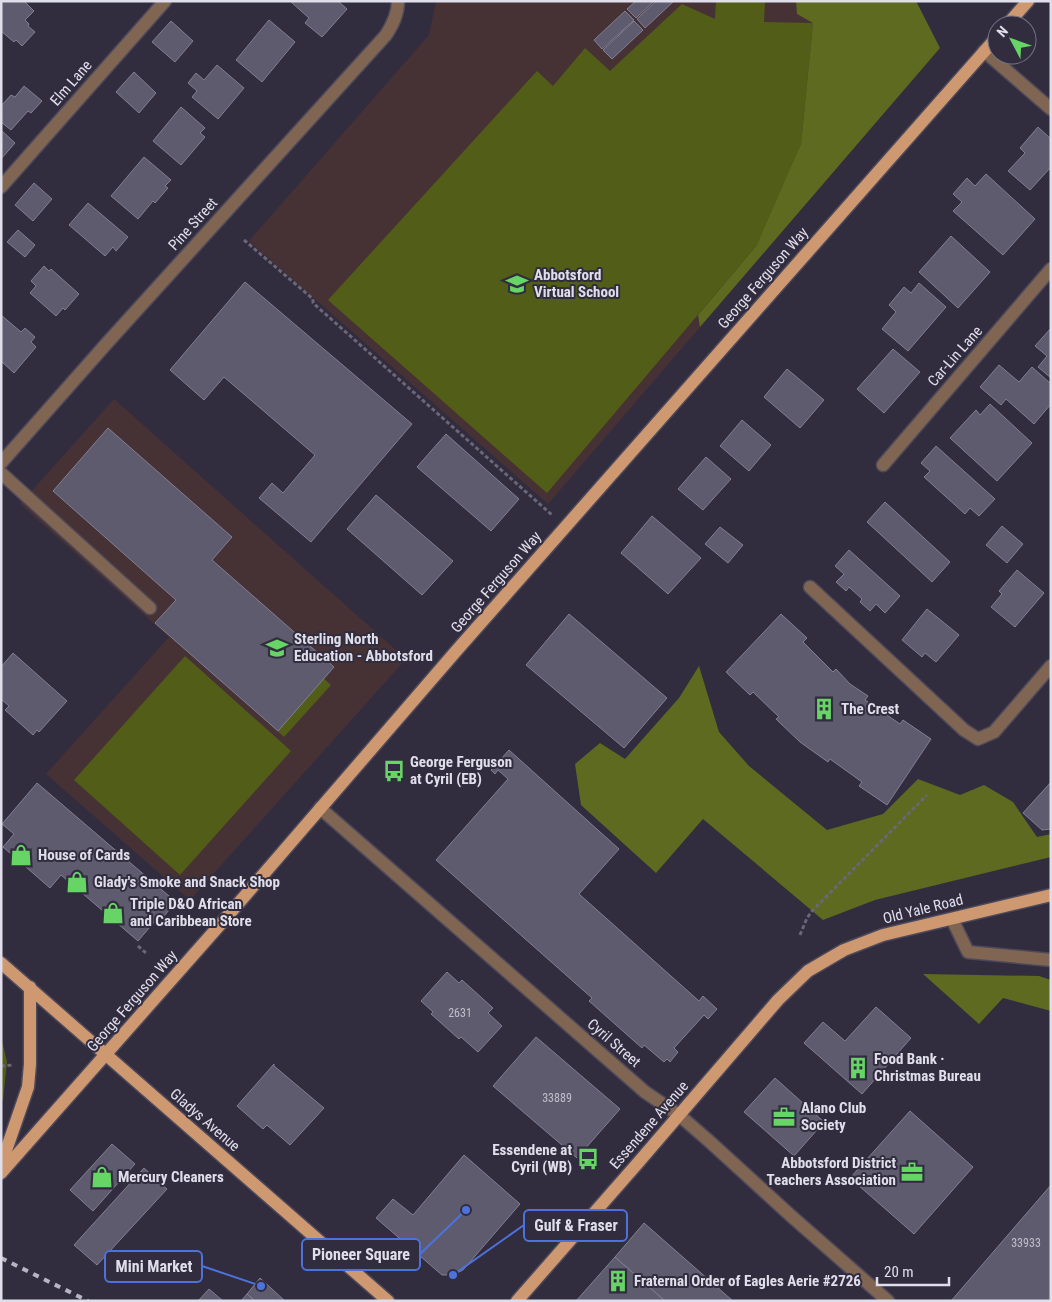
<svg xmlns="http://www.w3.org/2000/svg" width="1052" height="1302" font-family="'Roboto Condensed',sans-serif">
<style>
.education{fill:#463235}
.green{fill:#525e17}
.forest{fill:#5d6a20}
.building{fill:#5e5b6f;stroke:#827f94}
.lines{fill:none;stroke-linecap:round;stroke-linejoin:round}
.minor-casing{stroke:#4d495a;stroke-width:15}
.major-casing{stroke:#4d495a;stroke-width:15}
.path{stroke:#6b6777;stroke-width:3;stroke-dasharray:4 2.5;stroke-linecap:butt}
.minor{stroke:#7f6552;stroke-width:12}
.major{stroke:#ce9871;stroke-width:12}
.rail{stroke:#b8b5c2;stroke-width:4;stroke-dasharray:6 6;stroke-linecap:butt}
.labels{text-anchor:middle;stroke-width:4;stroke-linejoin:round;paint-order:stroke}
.number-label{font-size:12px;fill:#c0bdcb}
.street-label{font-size:15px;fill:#e0deea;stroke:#312d3f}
.poi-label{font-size:15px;font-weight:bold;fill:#e0deea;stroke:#312d3f;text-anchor:start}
.leader{fill:none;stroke:#4e72dc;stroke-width:2}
.callout-dot{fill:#4e72dc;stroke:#312d3f;stroke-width:2}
.callout{fill:#312d3f;stroke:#4e72dc;stroke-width:2}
.callout-label{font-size:16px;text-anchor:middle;font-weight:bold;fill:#e0deea}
</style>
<rect width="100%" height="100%" fill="#312d3f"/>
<g class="education">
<polygon points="436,1 885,1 940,48 548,504 249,241 429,35"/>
<polygon points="114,399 406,659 190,900 46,774 169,637 20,504"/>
</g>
<g class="green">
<polygon points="716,1 765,1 764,22 813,23 801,144 783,195 757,245 547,493 328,300 537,71 553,86 585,48 610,71 682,4 715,19"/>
<polygon points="185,656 291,751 180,875 74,780"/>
<polygon points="304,661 331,685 284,737 257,712"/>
<polygon points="1,1036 7,1062 3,1100 1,1102"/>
</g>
<g class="forest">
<polygon points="796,1 916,1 940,48 700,327 698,315 757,245 801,144 813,23 797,14"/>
<polygon points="699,666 719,732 749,766 827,830 883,814 918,779 960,795 984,785 1013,802 1037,837 1051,834 1051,857 875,900 823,920 703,819 656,873 581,805 575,764 600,743 625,759 679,698"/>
<polygon points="923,974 1039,976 1051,980 1051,1011 1003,998 979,1024"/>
</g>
<g class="building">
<polygon points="1,1 24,1 34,11 25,20 29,24 28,26 35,32 22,46 16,40 14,42 1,31"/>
<polygon points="290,1 338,1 347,9 322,37 305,23 309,18"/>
<polygon points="636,1 654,1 636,18 627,9"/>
<polygon points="656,1 674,1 645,28 637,19"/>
<polygon points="625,11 634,20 602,49 594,40"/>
<polygon points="269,20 295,42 262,82 236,60"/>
<polygon points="171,21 193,41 175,62 152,42"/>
<polygon points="634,21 643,30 612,59 603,50"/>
<polygon points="217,65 244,88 218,119 192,97 197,91 188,83 196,73 204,80"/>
<polygon points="134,72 156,93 139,113 116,92"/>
<polygon points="24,86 42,101 31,113 28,111 11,130 1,122 1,106 11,95 15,97"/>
<polygon points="181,107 205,128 200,133 205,137 181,165 153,141"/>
<polygon points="1038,127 1051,139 1051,167 1030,190 1008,171 1025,153 1020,148"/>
<polygon points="1,130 15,143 1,159"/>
<polygon points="144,157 171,180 165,186 168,188 155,203 153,201 138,219 111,196"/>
<polygon points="986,174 1035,219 1003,255 953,211 962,202 953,194 967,178 975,186"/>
<polygon points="34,183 52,199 33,221 15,205"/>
<polygon points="88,203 128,237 116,251 113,247 105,256 69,225"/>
<polygon points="18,230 35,245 25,257 7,242"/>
<polygon points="951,236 990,272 958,308 919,272"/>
<polygon points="44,266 49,271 51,269 79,294 65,310 63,308 56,316 30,293 36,286 31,281"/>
<polygon points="245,282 412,424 311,542 259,498 272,483 283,493 315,455 224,377 204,400 170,370"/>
<polygon points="919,283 946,307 908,351 882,329 896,312 889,305 904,287 911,293"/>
<polygon points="1,315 21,332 25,328 35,337 31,342 36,347 14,373 1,361"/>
<polygon points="1051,328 1051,378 1038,367 1047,356 1035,346"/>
<polygon points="893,349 920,372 884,413 857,389"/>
<polygon points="999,365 1019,382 1032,367 1051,384 1051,404 1034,424 1006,399 1001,405 980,387"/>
<polygon points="787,369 824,400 800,428 764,397"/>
<polygon points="990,404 1032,443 997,481 950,438 976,410 980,415"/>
<polygon points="742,420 771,445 749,471 720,446"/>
<polygon points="108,428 232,537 212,560 334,667 278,731 155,623 176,600 53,491"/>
<polygon points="446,434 519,499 491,531 417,467"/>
<polygon points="936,446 995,499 979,516 970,508 965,514 924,477 930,471 921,463"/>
<polygon points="706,457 731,479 703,510 678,489"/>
<polygon points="376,495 453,561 422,595 347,529"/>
<polygon points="885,502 950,562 932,582 867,522"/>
<polygon points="652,516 701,558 668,594 621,553"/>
<polygon points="1002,526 1023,544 1007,563 986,545"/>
<polygon points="720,527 743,545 728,563 705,544"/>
<polygon points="849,550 900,596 885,613 876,604 870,611 860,602 862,599 849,587 846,591 836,582 844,574 835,566"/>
<polygon points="1017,570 1044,593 1015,627 991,607 1002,594 999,591"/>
<polygon points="927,609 959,635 936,662 925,653 922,657 902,640"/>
<polygon points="569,614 667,698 624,748 526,665"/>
<polygon points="781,614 807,638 803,642 833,672 836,669 850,684 868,696 865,700 900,724 903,720 931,739 887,805 859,786 862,782 830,759 828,762 800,742 776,719 779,717 753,692 750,695 726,672"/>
<polygon points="13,653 67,701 39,732 37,730 33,735 5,710 9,706 1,699 1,667"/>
<polygon points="509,750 619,849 579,894 699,1001 703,996 717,1009 708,1019 704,1015 674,1048 678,1052 670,1062 667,1059 664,1062 644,1045 642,1048 589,1001 592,998 436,860 508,779 498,770 495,774 491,770"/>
<polygon points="1051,782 1051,829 1042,830 1023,813"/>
<polygon points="37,783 176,902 158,923 155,921 138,941 61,875 50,888 3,847 14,834 2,824"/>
<polygon points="447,972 459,983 462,980 493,1008 488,1013 502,1026 478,1052 461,1037 459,1039 431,1014 433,1012 421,1001"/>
<polygon points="876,1007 911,1038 862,1094 804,1043 823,1022 845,1041"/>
<polygon points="536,1037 620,1109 577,1158 493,1086"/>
<polygon points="274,1064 274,1066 324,1108 290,1145 267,1125 263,1129 237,1106"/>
<polygon points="775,1078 824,1122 794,1156 744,1112"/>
<polygon points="910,1111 973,1167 914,1234 850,1178"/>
<polygon points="112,1144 135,1164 93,1211 70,1190"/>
<polygon points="464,1155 520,1204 463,1270 453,1275 442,1275 376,1218 393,1199 413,1215"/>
<polygon points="144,1168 167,1189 97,1265 74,1245"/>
<polygon points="1051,1185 1051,1301 951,1301"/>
<polygon points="644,1223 717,1287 733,1301 665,1301 615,1257"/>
<polygon points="615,1257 665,1301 576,1301"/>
<polygon points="260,1278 285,1301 255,1301 247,1294"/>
<polygon points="209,1289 223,1301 198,1301"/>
<polygon points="247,1294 255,1301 241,1301"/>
</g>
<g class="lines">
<g class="minor-casing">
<g id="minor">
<polyline points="984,51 1051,109"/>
<polyline points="1,187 165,1"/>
<path d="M 1,463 L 107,343 L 386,35 C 393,24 398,14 398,1"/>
<polyline points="883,465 1051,269"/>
<polyline points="1,473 150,608"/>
<polyline points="810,587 964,730 978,739 994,732 1051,666"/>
<polyline points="320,808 645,1092 679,1115 709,1141 790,1215 888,1301"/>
<polyline points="952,919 968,952 1051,960"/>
</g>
</g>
<g class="major-casing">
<g id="major">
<polyline points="1007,25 1028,1"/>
<polyline points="1,963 388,1301"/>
<polyline points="1,1165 28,1087 30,1064 30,987"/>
<polyline points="1,1173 218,927 457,650 997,37"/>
<polyline points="517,1301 637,1164 778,1000 808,971 844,950 883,935 1051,895"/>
</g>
</g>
<g class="path">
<polyline points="244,240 313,299 313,303 552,515"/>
<polyline points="800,935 807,918 812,911 927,795"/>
<polyline points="138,946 146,953"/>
<polyline points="1,1066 13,1065"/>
</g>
<use href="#minor" class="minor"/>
<use href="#major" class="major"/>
<polyline class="rail" points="1,1258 88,1301"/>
</g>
<defs>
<g id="school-bare" transform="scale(1.725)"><path d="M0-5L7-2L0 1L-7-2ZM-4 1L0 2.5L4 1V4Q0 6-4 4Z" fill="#67d466" stroke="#312d3f" stroke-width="2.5" paint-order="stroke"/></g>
<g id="building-bare" transform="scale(1.725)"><path d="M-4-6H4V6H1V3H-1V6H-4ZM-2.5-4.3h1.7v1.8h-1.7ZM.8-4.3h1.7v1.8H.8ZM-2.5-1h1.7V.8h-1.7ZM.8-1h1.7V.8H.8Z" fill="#67d466" stroke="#312d3f" stroke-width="2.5" paint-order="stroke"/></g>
<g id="bus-bare" transform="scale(1.725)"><path d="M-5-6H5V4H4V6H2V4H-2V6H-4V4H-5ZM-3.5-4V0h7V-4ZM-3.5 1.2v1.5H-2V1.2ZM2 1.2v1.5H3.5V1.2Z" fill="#67d466" stroke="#312d3f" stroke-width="2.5" paint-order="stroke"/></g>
<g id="shop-bare" transform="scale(1.725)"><path d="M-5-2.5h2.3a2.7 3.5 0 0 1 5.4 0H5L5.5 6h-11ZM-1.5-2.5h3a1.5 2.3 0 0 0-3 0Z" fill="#67d466" stroke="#312d3f" stroke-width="2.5" paint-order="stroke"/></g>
<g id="office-bare" transform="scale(1.725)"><path d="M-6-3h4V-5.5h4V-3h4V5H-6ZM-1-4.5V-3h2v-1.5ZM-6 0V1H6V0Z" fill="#67d466" stroke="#312d3f" stroke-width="2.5" paint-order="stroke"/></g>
</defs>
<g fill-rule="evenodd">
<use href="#school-bare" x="517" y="284"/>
<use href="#school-bare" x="277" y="648"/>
<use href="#building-bare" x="824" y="709"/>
<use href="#bus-bare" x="394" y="771"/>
<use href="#shop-bare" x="21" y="855"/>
<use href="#shop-bare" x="77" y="882"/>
<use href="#shop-bare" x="113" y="913"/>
<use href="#building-bare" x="858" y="1068"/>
<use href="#office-bare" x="784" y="1117"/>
<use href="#bus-bare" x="588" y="1159"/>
<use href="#office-bare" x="912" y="1172"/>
<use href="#shop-bare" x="102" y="1177"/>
<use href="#building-bare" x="618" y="1281"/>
</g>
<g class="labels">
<g class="number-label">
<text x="460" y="1017">2631</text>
<text x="557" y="1102">33889</text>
<text x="1026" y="1247">33933</text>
</g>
<g class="street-label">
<text transform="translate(71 83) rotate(-49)" y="5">Elm Lane</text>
<text transform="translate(193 224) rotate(-48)" y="5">Pine Street</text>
<text transform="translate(763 278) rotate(-49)" y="5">George Ferguson Way</text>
<text transform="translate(955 356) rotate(-49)" y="5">Car-Lin Lane</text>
<text transform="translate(496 582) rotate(-49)" y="5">George Ferguson Way</text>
<text transform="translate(923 909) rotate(-14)" y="5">Old Yale Road</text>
<text transform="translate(132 1001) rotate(-49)" y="5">George Ferguson Way</text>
<text transform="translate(614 1043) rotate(41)" y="5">Cyril Street</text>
<text transform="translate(205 1120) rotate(41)" y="5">Gladys Avenue</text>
<text transform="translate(649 1125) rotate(-49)" y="5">Essendene Avenue</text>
</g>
<g class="poi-label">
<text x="534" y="280">Abbotsford<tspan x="534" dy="17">Virtual School</tspan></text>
<text x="294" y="644">Sterling North<tspan x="294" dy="17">Education - Abbotsford</tspan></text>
<text x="841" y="714">The Crest</text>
<text x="410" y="767">George Ferguson<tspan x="410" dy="17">at Cyril (EB)</tspan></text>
<text x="38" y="860">House of Cards</text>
<text x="94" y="887">Glady's Smoke and Snack Shop</text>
<text x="130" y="909">Triple D&amp;O African<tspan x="130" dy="17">and Caribbean Store</tspan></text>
<text x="874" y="1064">Food Bank ·<tspan x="874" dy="17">Christmas Bureau</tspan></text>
<text x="801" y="1113">Alano Club<tspan x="801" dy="17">Society</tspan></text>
<text x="572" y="1155" text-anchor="end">Essendene at<tspan x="572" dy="17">Cyril (WB)</tspan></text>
<text x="896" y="1168" text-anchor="end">Abbotsford District<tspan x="896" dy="17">Teachers Association</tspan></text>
<text x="118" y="1182">Mercury Cleaners</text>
<text x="634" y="1286">Fraternal Order of Eagles Aerie #2726</text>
</g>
</g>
<path class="leader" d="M453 1275L524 1225M466 1210L420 1254M261 1286L202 1266"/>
<g class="callout-dot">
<circle cx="453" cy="1275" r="5"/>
<circle cx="466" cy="1210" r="5"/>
<circle cx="261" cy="1286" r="5"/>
</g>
<g class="callout">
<rect x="524" y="1210" width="103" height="31" rx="5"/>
<rect x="302" y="1239" width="118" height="31" rx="5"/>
<rect x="105" y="1251" width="97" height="31" rx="5"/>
</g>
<g class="callout-label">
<text x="576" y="1231">Gulf &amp; Fraser</text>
<text x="361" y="1260">Pioneer Square</text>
<text x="154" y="1272">Mini Market</text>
</g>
<rect width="1052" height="1302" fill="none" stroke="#e0deea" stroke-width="5"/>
<g transform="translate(1012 40) rotate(311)"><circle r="24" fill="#312d3f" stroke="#777483"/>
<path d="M0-4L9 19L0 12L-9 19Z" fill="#67d466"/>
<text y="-8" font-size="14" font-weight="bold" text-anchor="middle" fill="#e0deea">N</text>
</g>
<path d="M877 1277v8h72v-8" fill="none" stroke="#e0deea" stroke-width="2.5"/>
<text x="884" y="1277" font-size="15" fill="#e0deea" stroke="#312d3f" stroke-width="4" paint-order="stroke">20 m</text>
</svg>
